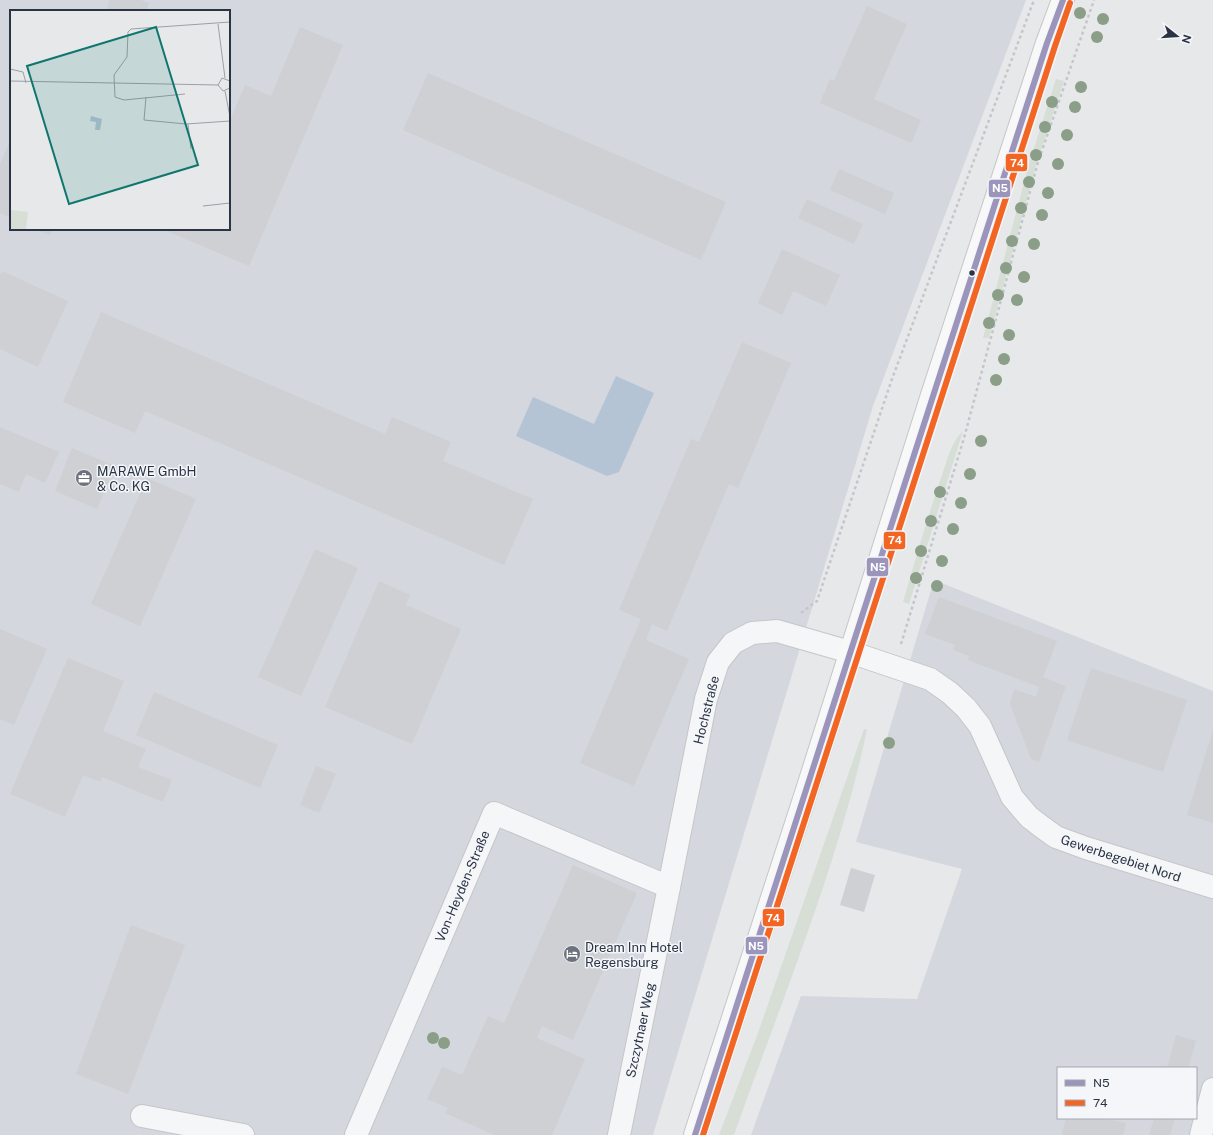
<svg xmlns="http://www.w3.org/2000/svg" width="1213" height="1135" font-family="'Public Sans',sans-serif">
<style>
.built{fill:#d4d7dd;fill-rule:evenodd}
.green{fill:#d6ded6}
.water{fill:#b4c4d5}
.building{fill:#ced0d3}
.lines{fill:none;stroke-linecap:round;stroke-linejoin:round}
.street-casing{stroke:#c4c6c8;stroke-width:24}
.secondary-casing{stroke:#c4c6c8;stroke-width:24}
.path{stroke:#c5c6ca;stroke-width:2.5;stroke-dasharray:3 3;stroke-linecap:butt}
.street{stroke:#f5f6f7;stroke-width:22}
.secondary{stroke:#f8f8f8;stroke-width:22}
.bus-1-casing{stroke:#f4f6f9;stroke-width:9}
.bus-2-casing{stroke:#f4f6f9;stroke-width:9}
.bus-1{stroke:#9b95bb;stroke-width:6}
.bus-2{stroke:#f26522;stroke-width:6}
.tree{fill:#8a9e88}
.bus-dot{fill:#2b3445;stroke:#f4f6f9;stroke-width:1.5}
.labels{text-anchor:middle;stroke-width:3;stroke-linejoin:round;paint-order:stroke}
.poi-label{font-size:13px;fill:#2b3445;stroke:#f4f6f9;text-anchor:start}
.street-label{font-size:13px;fill:#2b3445;stroke:#f4f6f9}
.inset-road{fill:none;stroke:#9ba0a8;stroke-width:1}
.view{fill:#0f766e;fill-opacity:0.15;stroke:#0f766e;stroke-width:2}
.inset-edge{fill:none;stroke:#2b3445;stroke-width:2}
.line-badge{stroke:#f4f6f9;stroke-width:1.5}
.badge-label{font-size:11px;text-anchor:middle;font-weight:bold;fill:#fff}
</style>
<rect width="100%" height="100%" fill="#e6e8ea"/>
<g class="built">
<path d="M 0,0 L 1026,0 L 873,406 L 653,1135 L 0,1135 ZM 11,11 L 229,11 L 229,229 L 11,229 Z"/>
<path d="M 934,580 L 1213,691 L 1213,1135 L 751,1135 L 801,996 L 917,999 L 962,869 L 856,842 ZM 1058,1068 L 1196,1068 L 1196,1118 L 1058,1118 Z"/>
</g>
<g class="green">
<polygon points="1056,79 1064,81 1037,162 989,338 983,338 1029,164"/>
<path d="M 963,431 L 909,604 L 903,602 C 915,561 927,519 941,478 C 947,462 950,443 963,431 Z"/>
<path d="M 864,729 L 867,730 C 837,870 781,1001 734,1135 L 719,1135 L 758,1033 Z"/>
</g>
<polygon class="water" points="616,376 654,393 619,472 607,476 516,436 533,397 594,424"/>
<g class="building">
<polygon points="110,0 141,0 149,3 146,11 106,11"/>
<polygon points="867,6 907,24 874,99 921,120 911,143 820,103 830,79 834,81"/>
<polygon points="300,27 343,45 249,266 162,229 229,229 229,123 245,85 271,96"/>
<polygon points="428,73 726,202 701,260 403,130"/>
<polygon points="11,139 11,218 0,213 0,164"/>
<polygon points="839,169 894,193 885,214 830,190"/>
<polygon points="807,199 863,224 854,244 798,218"/>
<polygon points="35,229 52,229 50,235"/>
<polygon points="782,249 840,275 826,306 793,291 782,315 758,303"/>
<polygon points="2,271 68,301 38,367 0,349 0,275"/>
<polygon points="101,312 385,434 392,417 451,442 443,461 533,499 504,565 145,411 135,433 63,402"/>
<polygon points="742,342 791,363 738,488 729,484 667,631 652,624 646,640 689,659 634,786 580,763 641,619 619,610 691,439 699,442"/>
<polygon points="0,427 59,452 45,483 26,474 19,492 0,484"/>
<polygon points="72,448 115,466 97,509 55,491"/>
<polygon points="147,478 196,499 140,626 91,604"/>
<polygon points="315,549 358,568 301,696 258,677"/>
<polygon points="379,581 410,595 406,605 461,629 412,744 325,707"/>
<polygon points="939,597 1057,641 1043,677 1066,686 1039,762 1031,759 1010,704 1014,689 1036,697 1039,687 968,660 969,656 953,650 955,645 925,634"/>
<polygon points="0,629 47,649 14,725 0,719"/>
<polygon points="68,658 124,681 103,731 146,749 138,767 172,780 163,802 102,777 100,782 83,775 65,817 10,794"/>
<polygon points="1091,668 1187,700 1163,772 1067,740"/>
<polygon points="154,692 278,745 260,788 136,735"/>
<polygon points="1213,730 1213,823 1187,815"/>
<polygon points="316,766 336,774 319,813 300,805"/>
<polygon points="573,865 637,893 573,1040 542,1026 537,1038 585,1059 552,1135 494,1135 445,1113 448,1108 427,1099 442,1067 462,1075 488,1016 504,1023"/>
<polygon points="851,868 875,875 864,912 840,905"/>
<polygon points="131,925 185,945 128,1094 76,1074"/>
<polygon points="1176,1035 1196,1041 1188,1068 1167,1068"/>
<polygon points="1066,1118 1103,1118 1126,1123 1123,1135 1062,1135"/>
<polygon points="1154,1118 1175,1118 1170,1135 1149,1135"/>
</g>
<g class="lines">
<g class="street-casing">
<g id="street">
<polyline points="142,1116 243,1135"/>
<polyline points="356,1135 494,813 669,887"/>
<polyline points="619,1135 669,887 706,699 718,662 733,643 752,633 777,631 850,652 930,679 950,693 966,708 980,726 1012,797 1029,817 1042,827 1056,837 1086,848 1213,887"/>
<polyline points="1201,1135 1213,1089"/>
</g>
</g>
<g class="secondary-casing">
<polyline id="secondary" points="695,1135 807,790 932,395 1047,43 1063,0"/>
</g>
<g class="path">
<polyline points="801,613 817,601 892,379 1034,0"/>
<polyline points="901,644 964,438 1038,162 1094,0"/>
</g>
<use href="#street" class="street"/>
<use href="#secondary" class="secondary"/>
<g class="bus-1-casing">
<path id="bus-1" d="M 695,1135 C 813,771 928,407 1047,43 L 1063,0"/>
</g>
<g class="bus-2-casing">
<path id="bus-2" d="M 703,1135 C 821,772 936,408 1055,46 L 1070,3"/>
</g>
<use href="#bus-1" class="bus-1"/>
<use href="#bus-2" class="bus-2"/>
</g>
<g class="tree">
<circle cx="1080" cy="13" r="6"/>
<circle cx="1103" cy="19" r="6"/>
<circle cx="1097" cy="37" r="6"/>
<circle cx="1081" cy="87" r="6"/>
<circle cx="1052" cy="102" r="6"/>
<circle cx="1075" cy="107" r="6"/>
<circle cx="1045" cy="127" r="6"/>
<circle cx="1067" cy="135" r="6"/>
<circle cx="1036" cy="155" r="6"/>
<circle cx="1058" cy="164" r="6"/>
<circle cx="1029" cy="182" r="6"/>
<circle cx="1048" cy="193" r="6"/>
<circle cx="1021" cy="208" r="6"/>
<circle cx="1042" cy="215" r="6"/>
<circle cx="1012" cy="241" r="6"/>
<circle cx="1034" cy="244" r="6"/>
<circle cx="1006" cy="268" r="6"/>
<circle cx="1024" cy="277" r="6"/>
<circle cx="998" cy="295" r="6"/>
<circle cx="1017" cy="300" r="6"/>
<circle cx="989" cy="323" r="6"/>
<circle cx="1009" cy="335" r="6"/>
<circle cx="1004" cy="359" r="6"/>
<circle cx="996" cy="380" r="6"/>
<circle cx="981" cy="441" r="6"/>
<circle cx="970" cy="474" r="6"/>
<circle cx="940" cy="492" r="6"/>
<circle cx="961" cy="503" r="6"/>
<circle cx="931" cy="521" r="6"/>
<circle cx="953" cy="529" r="6"/>
<circle cx="921" cy="551" r="6"/>
<circle cx="942" cy="561" r="6"/>
<circle cx="916" cy="578" r="6"/>
<circle cx="937" cy="586" r="6"/>
<circle cx="889" cy="743" r="6"/>
<circle cx="433" cy="1038" r="6"/>
<circle cx="444" cy="1043" r="6"/>
</g>
<defs>
<g id="office-disc" transform="scale(0.9)"><circle r="9.5" fill="#6c737f" stroke="#f4f6f9"/><path d="M-6-3h4V-5.5h4V-3h4V5H-6ZM-1-4.5V-3h2v-1.5ZM-6 0V1H6V0Z" fill="#fff"/></g>
<g id="hotel-disc" transform="scale(0.9)"><circle r="9.5" fill="#6c737f" stroke="#f4f6f9"/><path d="M-6-4.5h1.5V1H6V5H4.5V3h-9V5H-6ZM-4 0a1.8 1.8 0 1 1 3.6 0ZM.5 0V-2.5h3Q6-2.5 6 0Z" fill="#fff"/></g>
</defs>
<g fill-rule="evenodd">
<use href="#office-disc" x="84" y="478"/>
<use href="#hotel-disc" x="572" y="954"/>
</g>
<circle class="bus-dot" cx="972" cy="273" r="3.5"/>
<g class="labels">
<g class="poi-label">
<text x="97" y="476">MARAWE GmbH<tspan x="97" dy="15">&amp; Co. KG</tspan></text>
<text x="585" y="952">Dream Inn Hotel<tspan x="585" dy="15">Regensburg</tspan></text>
</g>
<g class="street-label">
<text transform="translate(706 710) rotate(-76)" y="5">Hochstraße</text>
<text transform="translate(1121 858) rotate(18)" y="5">Gewerbegebiet Nord</text>
<text transform="translate(462 886) rotate(-67)" y="5">Von-Heyden-Straße</text>
<text transform="translate(640 1030) rotate(-78)" y="5">Szczytnaer Weg</text>
</g>
</g>
<g transform="translate(10 10)">
<rect width="220" height="220" fill="#e6e8ea"/>
<path d="M 0,200 L 18,202 L 16,220 L 0,220 Z" fill="#d6ded6"/>
<path d="M 81,106 L 92,109 L 90,120 L 85,120 L 86,112 L 80,111 Z" fill="#b4c4d5"/>
<path class="inset-road" d="M 208,14 L 215,68M 0,59 L 13,62 L 16,73M 0,71 L 208,75M 220,71 L 212,68 L 208,75 L 213,81 L 220,78M 215,81 L 220,107M 175,84 L 114,90 L 105,87 L 104,65 L 117,47 L 118,22 L 121,19 L 220,12M 136,87 L 134,110 L 176,114 L 220,111M 178,114 L 181,139M 193,196 L 220,193"/>
<path class="view" d="M 146,17 L 188,155 L 59,194 L 17,56 Z"/>
<rect width="220" height="220" class="inset-edge"/>
</g>
<g class="line-badge">
<rect x="1005" y="153" width="23" height="19" rx="4" fill="#f26522"/>
<rect x="988" y="179" width="23" height="19" rx="4" fill="#9b95bb"/>
<rect x="883" y="531" width="23" height="19" rx="4" fill="#f26522"/>
<rect x="866" y="557" width="23" height="20" rx="4" fill="#9b95bb"/>
<rect x="762" y="908" width="23" height="19" rx="4" fill="#f26522"/>
<rect x="745" y="936" width="23" height="19" rx="4" fill="#9b95bb"/>
</g>
<g class="badge-label">
<text x="1017" y="167">74</text>
<text x="1000" y="192">N5</text>
<text x="895" y="544">74</text>
<text x="878" y="571">N5</text>
<text x="773" y="922">74</text>
<text x="756" y="950">N5</text>
</g>
<rect x="1057" y="1067" width="140" height="52" fill="#f4f6f9" stroke="#a4a8b1"/>
<rect x="1065" y="1080" width="20" height="6" fill="#9b95bb" stroke="#a4a8b1"/>
<text x="1093" y="1087" font-size="12" fill="#2b3445">N5</text>
<rect x="1065" y="1100" width="20" height="6" fill="#f26522" stroke="#a4a8b1"/>
<text x="1093" y="1107" font-size="12" fill="#2b3445">74</text>
<g transform="translate(1177 36) rotate(107)" stroke="#f4f6f9" stroke-width="3" paint-order="stroke">
<path d="M0-3L7 15L0 10L-7 15Z" fill="#2b3445"/>
<text y="-6" font-size="11" font-weight="bold" text-anchor="middle" fill="#2b3445">N</text>
</g>
</svg>
